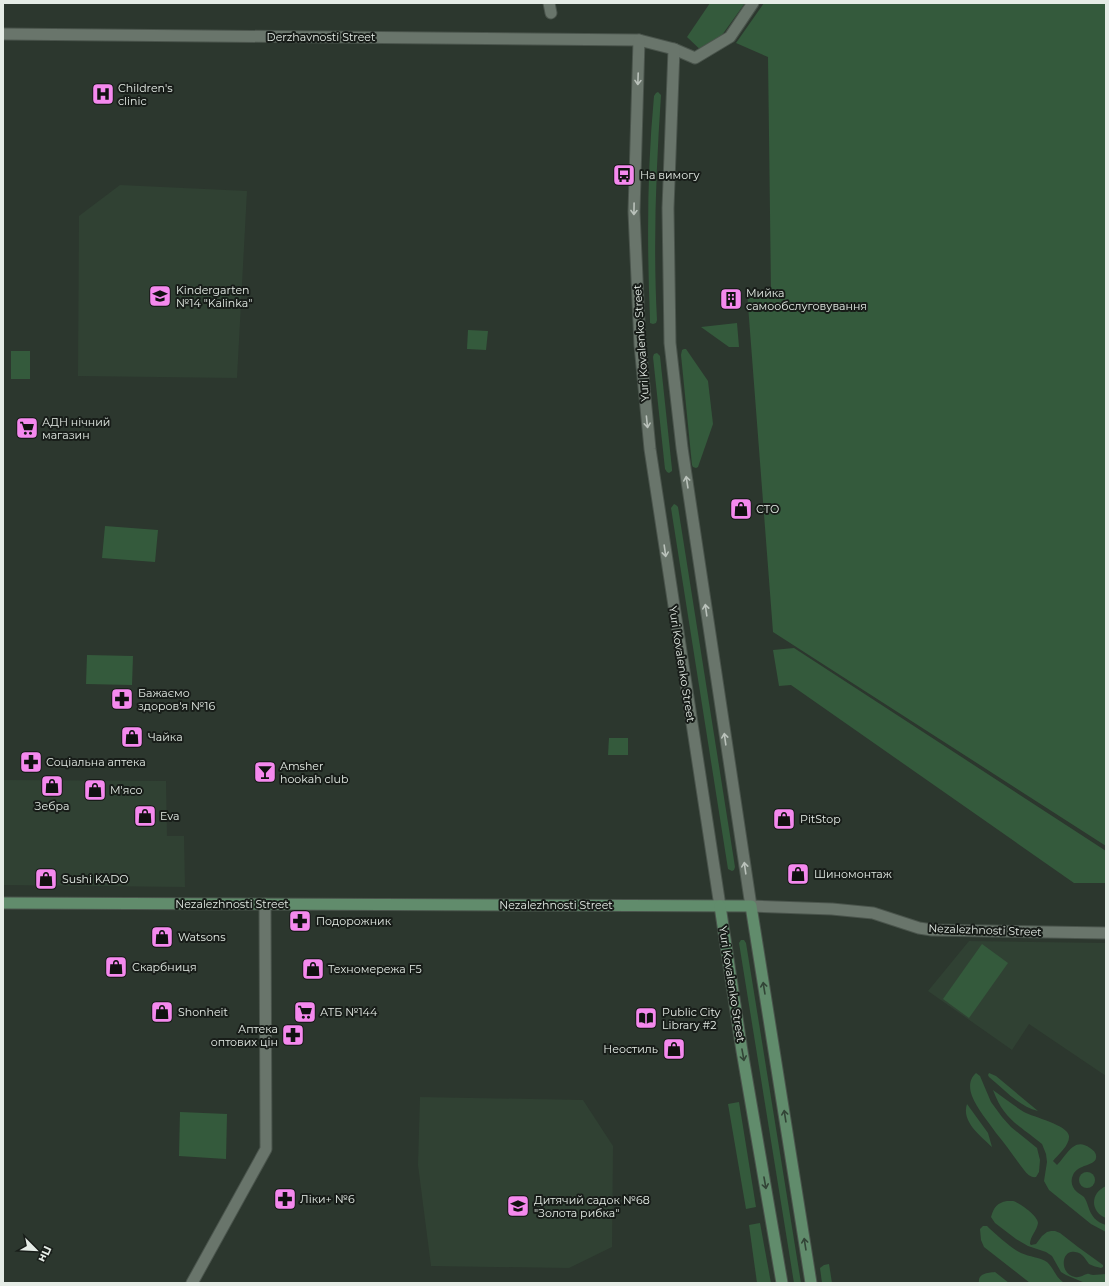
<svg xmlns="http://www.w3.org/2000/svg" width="1109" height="1286" font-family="Montserrat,sans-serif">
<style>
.built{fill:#304133}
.green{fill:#345a3c}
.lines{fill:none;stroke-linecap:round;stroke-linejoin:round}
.minor-casing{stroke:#4a544c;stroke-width:13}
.tertiary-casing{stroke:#4a544c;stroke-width:13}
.secondary-casing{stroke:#4a544c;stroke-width:13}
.minor{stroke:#69756b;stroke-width:11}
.tertiary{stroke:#69756b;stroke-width:11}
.secondary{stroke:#618c6c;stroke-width:11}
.oneway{stroke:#bac2bb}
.oneway2{stroke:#324436}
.labels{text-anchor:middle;stroke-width:4;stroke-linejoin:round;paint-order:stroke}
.street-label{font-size:11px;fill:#e5ece6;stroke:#181d19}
.poi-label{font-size:11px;fill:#e5ece6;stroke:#181d19;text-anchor:start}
</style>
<rect width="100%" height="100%" fill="#2c372e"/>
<g class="built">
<polygon points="120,185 247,191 237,378 78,376 79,216"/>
<polygon points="3,780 166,781 167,836 184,836 185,887 3,885"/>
<polygon points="969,941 1106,943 1106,1076 1029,1024 1012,1050 928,991"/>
<polygon points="420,1097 583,1100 613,1146 612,1247 569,1268 431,1266 418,1165"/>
</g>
<g class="green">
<polygon points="710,3 745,3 707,56 687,37"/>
<polygon points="764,3 1106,3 1106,846 773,632 747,292 771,291 768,57 736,43"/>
<path d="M 658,92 L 661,95 C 656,170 653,245 657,320 L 656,323 L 653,324 L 650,323 L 650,320 C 647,246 647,170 654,96 L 656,93 Z"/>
<polygon points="737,323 739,347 729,347 701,327"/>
<polygon points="468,330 488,331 486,350 467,349"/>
<polygon points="684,349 686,349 708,381 713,424 698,467 696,468 693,467 692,465 681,355 682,350"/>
<rect x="11" y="351" width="19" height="28"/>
<polygon points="657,353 660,356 672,469 672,471 669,473 667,472 665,469 653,357 654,354"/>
<polygon points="674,504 676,505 678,507 735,867 734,870 732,871 728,869 671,508"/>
<polygon points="105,526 158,530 155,562 102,558"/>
<polygon points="794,648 1106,851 1106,883 1074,883 791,685 779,686 773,650"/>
<polygon points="87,655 133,656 132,685 86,684"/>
<polygon points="609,738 628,738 628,755 608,755"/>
<polygon points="741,940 744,940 746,943 801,1283 794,1283 739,943"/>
<polygon points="982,944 1008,963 969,1018 943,999"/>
<path d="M 976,1073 L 980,1076 L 991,1102 L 1002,1117 L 1011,1127 L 1037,1148 L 1040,1160 L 1039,1172 L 1036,1177 C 1031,1178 1027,1174 1024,1170 C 1015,1158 1006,1145 996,1133 C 988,1121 977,1109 972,1096 C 969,1088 969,1079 976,1073 Z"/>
<path d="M 989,1073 L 996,1076 L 1038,1111 C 1019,1107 1004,1089 989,1077 L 988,1075 Z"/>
<path d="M 993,1090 C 1003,1097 1013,1105 1024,1112 C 1033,1117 1068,1125 1069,1136 C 1070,1145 1058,1155 1053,1161 L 1057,1165 C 1067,1155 1074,1136 1090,1148 C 1093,1150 1097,1153 1096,1158 C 1095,1166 1078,1164 1073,1175 C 1070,1181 1072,1188 1077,1192 C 1079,1194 1082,1195 1084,1197 C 1086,1200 1087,1203 1088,1206 C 1091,1216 1096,1222 1106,1225 L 1106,1232 L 1091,1224 L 1049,1190 L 1044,1181 L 1047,1162 L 1046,1154 L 1042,1144 C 1019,1125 1004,1120 993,1090 Z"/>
<polygon points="739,1102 756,1207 746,1209 728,1104"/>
<path d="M 967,1104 L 988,1133 L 992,1147 C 981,1136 961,1122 967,1104 Z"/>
<polygon points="180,1112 227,1114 226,1159 179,1156"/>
<circle cx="1087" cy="1180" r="8"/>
<path d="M 1106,1186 L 1106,1218 C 1090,1212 1090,1193 1106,1186 Z"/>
<path d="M 1007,1201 C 1008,1201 1013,1201 1013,1201 C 1020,1203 1038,1216 1038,1223 C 1037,1231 1030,1236 1030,1244 L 1031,1245 L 1036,1244 L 1042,1236 L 1047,1232 L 1051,1231 L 1055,1231 L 1060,1233 L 1078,1247 L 1103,1265 L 1103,1267 L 1101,1268 C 1098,1267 1092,1266 1089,1264 C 1085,1259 1083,1253 1075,1252 C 1061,1249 1059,1274 1075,1277 C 1080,1278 1083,1275 1087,1274 C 1089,1273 1091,1275 1093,1275 C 1098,1275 1102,1274 1106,1274 L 1106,1283 L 1085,1283 L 1066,1275 L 1061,1272 L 1052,1256 L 1046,1252 L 1028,1246 L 1016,1239 L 995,1223 L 991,1217 C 994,1207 997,1203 1007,1201 Z"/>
<polygon points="760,1223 771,1283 757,1283 749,1225"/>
<path d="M 983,1226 L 987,1226 C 994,1233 1012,1249 1021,1253 C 1030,1257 1039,1257 1047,1262 C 1054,1268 1056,1279 1065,1283 L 1030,1283 L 984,1247 L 981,1240 L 980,1229 Z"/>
<polygon points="829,1264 832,1283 822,1283 820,1268 824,1265"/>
<path d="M 995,1272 L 1009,1283 L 979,1283 C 978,1273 987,1273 995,1272 Z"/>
</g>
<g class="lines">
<g class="minor-casing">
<g id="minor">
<polyline points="549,3 551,13"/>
<polyline points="674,49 695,58 730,37 753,3"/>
<polyline points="192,1283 266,1149 265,904"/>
</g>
</g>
<g class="tertiary-casing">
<g id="tertiary">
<polyline points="3,34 639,40 674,49 668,208 670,343 682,448 751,906 832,909 873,913 919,928 932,930 1106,933"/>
<polyline points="639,40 634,212 640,345 650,449 720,906"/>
</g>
</g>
<g class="secondary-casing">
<g id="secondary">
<polyline points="3,903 751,906 811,1283"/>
<polyline points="720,906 742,1051 782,1283"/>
</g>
</g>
<use href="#minor" class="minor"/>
<use href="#tertiary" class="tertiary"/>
<use href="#secondary" class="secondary"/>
</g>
<defs><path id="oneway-shaft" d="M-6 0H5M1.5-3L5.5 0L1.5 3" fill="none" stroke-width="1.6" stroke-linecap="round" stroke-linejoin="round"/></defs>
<g class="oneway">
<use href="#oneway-shaft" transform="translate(638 79) rotate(92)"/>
<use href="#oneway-shaft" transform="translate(634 209) rotate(91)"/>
<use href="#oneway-shaft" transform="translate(647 422) rotate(84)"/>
<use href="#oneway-shaft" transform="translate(687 482) rotate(-99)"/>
<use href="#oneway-shaft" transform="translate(665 551) rotate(82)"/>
<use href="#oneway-shaft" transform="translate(706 610) rotate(-98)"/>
<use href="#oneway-shaft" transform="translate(725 739) rotate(-98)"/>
<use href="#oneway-shaft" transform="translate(745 868) rotate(-98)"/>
</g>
<g class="oneway2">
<use href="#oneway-shaft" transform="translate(764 988) rotate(-99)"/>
<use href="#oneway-shaft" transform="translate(743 1055) rotate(80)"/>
<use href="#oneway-shaft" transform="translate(785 1116) rotate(-99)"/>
<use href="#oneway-shaft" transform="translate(765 1183) rotate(80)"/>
<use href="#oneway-shaft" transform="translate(805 1244) rotate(-99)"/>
</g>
<defs>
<g id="hospital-square" transform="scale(1.15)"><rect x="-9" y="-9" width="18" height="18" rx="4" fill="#f589ee" stroke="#181d19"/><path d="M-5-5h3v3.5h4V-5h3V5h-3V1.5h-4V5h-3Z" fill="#111"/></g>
<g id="bus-square" transform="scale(1.15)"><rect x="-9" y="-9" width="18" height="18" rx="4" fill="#f589ee" stroke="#181d19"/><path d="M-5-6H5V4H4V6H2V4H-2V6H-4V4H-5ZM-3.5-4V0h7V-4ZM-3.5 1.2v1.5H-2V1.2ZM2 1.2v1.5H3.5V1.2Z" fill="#111"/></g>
<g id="school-square" transform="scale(1.15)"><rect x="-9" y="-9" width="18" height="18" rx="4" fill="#f589ee" stroke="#181d19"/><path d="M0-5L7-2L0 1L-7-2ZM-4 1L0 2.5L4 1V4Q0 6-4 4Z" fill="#111"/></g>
<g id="building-square" transform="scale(1.15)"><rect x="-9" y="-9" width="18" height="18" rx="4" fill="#f589ee" stroke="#181d19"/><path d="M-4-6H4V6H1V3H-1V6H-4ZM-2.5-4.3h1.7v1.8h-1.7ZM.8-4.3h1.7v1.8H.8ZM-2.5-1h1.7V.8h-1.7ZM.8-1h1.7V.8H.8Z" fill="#111"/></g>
<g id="supermarket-square" transform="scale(1.15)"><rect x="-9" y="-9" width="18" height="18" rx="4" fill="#f589ee" stroke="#181d19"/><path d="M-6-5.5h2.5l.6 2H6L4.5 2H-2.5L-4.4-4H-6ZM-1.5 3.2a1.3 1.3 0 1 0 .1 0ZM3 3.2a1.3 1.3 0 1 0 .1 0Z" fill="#111"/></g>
<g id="shop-square" transform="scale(1.15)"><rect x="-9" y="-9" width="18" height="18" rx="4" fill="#f589ee" stroke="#181d19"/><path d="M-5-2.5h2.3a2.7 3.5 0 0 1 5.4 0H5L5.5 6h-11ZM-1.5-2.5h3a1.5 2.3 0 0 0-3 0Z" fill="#111"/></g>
<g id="pharmacy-square" transform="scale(1.15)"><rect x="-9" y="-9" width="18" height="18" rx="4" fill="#f589ee" stroke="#181d19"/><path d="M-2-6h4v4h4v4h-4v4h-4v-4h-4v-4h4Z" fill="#111"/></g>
<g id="bar-square" transform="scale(1.15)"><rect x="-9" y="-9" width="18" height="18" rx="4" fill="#f589ee" stroke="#181d19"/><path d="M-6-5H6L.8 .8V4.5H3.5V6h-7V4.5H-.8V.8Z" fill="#111"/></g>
<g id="library-square" transform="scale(1.15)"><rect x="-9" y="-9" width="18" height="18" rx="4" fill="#f589ee" stroke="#181d19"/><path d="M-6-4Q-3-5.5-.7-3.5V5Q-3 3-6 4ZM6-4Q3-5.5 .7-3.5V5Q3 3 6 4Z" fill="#111"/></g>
</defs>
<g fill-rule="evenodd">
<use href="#hospital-square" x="103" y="94"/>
<use href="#bus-square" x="624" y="175"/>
<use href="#school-square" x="160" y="296"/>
<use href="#building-square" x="731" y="299"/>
<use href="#supermarket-square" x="27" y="428"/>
<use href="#shop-square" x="741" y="509"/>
<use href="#pharmacy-square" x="122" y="699"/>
<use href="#shop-square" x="132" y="737"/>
<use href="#pharmacy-square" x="31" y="762"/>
<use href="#bar-square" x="265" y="772"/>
<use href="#shop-square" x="52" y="786"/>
<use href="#shop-square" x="95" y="790"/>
<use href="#shop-square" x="145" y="816"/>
<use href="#shop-square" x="784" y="819"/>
<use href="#shop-square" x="798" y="874"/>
<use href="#shop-square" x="46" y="879"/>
<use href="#pharmacy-square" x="300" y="921"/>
<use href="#shop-square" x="162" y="937"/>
<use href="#shop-square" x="116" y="967"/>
<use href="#shop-square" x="313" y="969"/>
<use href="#shop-square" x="162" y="1012"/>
<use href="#supermarket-square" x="305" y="1012"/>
<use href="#library-square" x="646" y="1018"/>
<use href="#pharmacy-square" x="293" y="1035"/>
<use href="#shop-square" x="674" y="1049"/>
<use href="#pharmacy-square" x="285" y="1199"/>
<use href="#school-square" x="518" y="1206"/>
</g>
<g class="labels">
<g class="street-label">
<text x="321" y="41">Derzhavnosti Street</text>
<text transform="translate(641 343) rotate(-94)" y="4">Yuri Kovalenko Street</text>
<text transform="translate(682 664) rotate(81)" y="4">Yuri Kovalenko Street</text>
<text x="232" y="908">Nezalezhnosti Street</text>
<text x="556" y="909">Nezalezhnosti Street</text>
<text transform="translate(985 930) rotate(2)" y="4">Nezalezhnosti Street</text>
<text transform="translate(732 984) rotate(81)" y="4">Yuri Kovalenko Street</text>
</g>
<g class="poi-label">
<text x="118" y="92">Children's<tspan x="118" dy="13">clinic</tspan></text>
<text x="640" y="179">На вимогу</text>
<text x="176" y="294">Kindergarten<tspan x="176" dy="13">№14 "Kalinka"</tspan></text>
<text x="746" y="297">Мийка<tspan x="746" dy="13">самообслуговування</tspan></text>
<text x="42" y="426">АДН нічний<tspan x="42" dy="13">магазин</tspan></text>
<text x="756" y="513">СТО</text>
<text x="138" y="697">Бажаємо<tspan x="138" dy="13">здоров'я №16</tspan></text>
<text x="148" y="741">Чайка</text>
<text x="46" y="766">Соціальна аптека</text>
<text x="280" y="770">Amsher<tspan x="280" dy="13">hookah club</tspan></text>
<text x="110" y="794">М'ясо</text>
<text x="52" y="810" text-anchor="middle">Зебра</text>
<text x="160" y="820">Eva</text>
<text x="800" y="823">PitStop</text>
<text x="814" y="878">Шиномонтаж</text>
<text x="62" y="883">Sushi KADO</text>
<text x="316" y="925">Подорожник</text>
<text x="178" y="941">Watsons</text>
<text x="132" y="971">Скарбниця</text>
<text x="328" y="973">Техномережа F5</text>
<text x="178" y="1016">Shonheit</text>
<text x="320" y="1016">АТБ №144</text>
<text x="662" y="1016">Public City<tspan x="662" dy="13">Library #2</tspan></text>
<text x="278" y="1033" text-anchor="end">Аптека<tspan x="278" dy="13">оптових цін</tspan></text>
<text x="658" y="1053" text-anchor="end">Неостиль</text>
<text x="300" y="1203">Ліки+ №6</text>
<text x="534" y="1204">Дитячий садок №68<tspan x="534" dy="13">"Золота рибка"</tspan></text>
</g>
</g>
<rect width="1109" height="1286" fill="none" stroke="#e5ece6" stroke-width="8"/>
<g transform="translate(36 1250) rotate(114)" stroke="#181d19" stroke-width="3" paint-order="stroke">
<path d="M0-3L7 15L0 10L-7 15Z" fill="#e5ece6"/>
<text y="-6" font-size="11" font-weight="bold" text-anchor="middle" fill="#e5ece6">Пн</text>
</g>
</svg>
